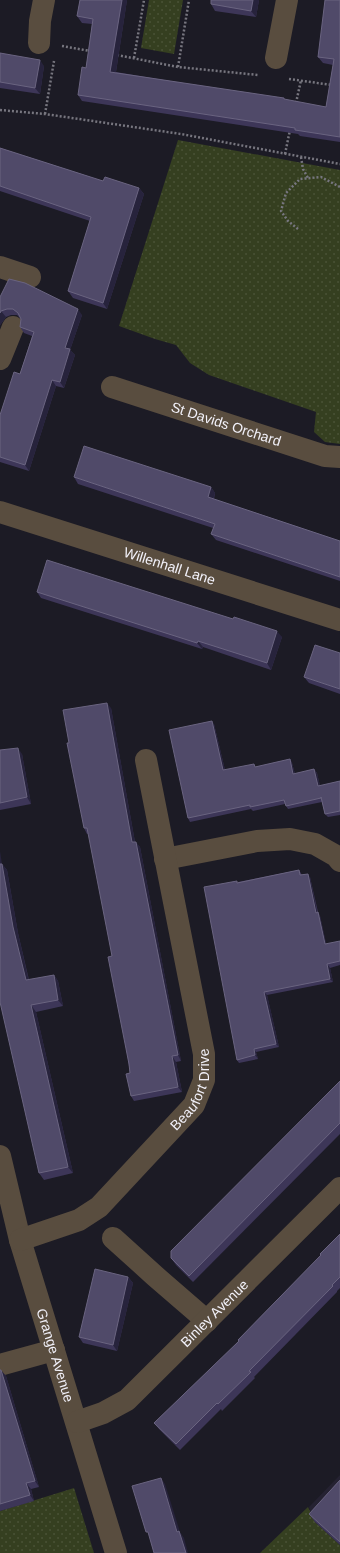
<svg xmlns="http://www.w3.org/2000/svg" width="340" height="1553" font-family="Helvetica,sans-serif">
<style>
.built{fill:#252232}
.green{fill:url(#green-dots)}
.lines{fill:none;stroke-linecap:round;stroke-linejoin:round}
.path{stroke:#77767f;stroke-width:2.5;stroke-dasharray:2 2;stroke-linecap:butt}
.minor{stroke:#594d3f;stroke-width:22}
.wall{fill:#3d3658}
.shaded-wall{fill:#27233c}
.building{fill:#504a69;stroke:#6a6480}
.labels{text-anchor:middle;stroke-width:3;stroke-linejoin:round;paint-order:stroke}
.street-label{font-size:14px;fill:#f2f1f9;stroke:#07060a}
</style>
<defs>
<pattern id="green-dots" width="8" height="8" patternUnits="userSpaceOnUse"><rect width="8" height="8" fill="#353f20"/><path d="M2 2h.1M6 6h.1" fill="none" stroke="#495236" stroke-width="1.8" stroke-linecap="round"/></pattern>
</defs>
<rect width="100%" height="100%" fill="#1c1b25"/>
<polygon class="built" points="340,1475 340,1545 315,1522 309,1507"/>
<g class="green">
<polygon points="149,0 183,0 174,54 141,48"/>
<polygon points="178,140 340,170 340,444 325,442 314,432 316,412 209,375 190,363 176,345 155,339 119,326"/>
<polygon points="74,1488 94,1553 0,1553 0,1511"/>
<polygon points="308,1507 315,1522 340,1545 340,1553 260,1553"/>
</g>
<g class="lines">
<g class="path">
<polyline points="62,46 90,51"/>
<polyline points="117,55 178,67 258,75"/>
<polyline points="134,58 144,0"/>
<polyline points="178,67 189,0"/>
<polyline points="289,79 332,85"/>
<polyline points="296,103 301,80"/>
<polyline points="0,110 45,114 181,134 340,164"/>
<polyline points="45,114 54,61"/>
<polyline points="285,154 290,130"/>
<polyline points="301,157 303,169 308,178"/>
<polyline points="298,229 288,221 281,211 286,193 300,179 321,177 340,187"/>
</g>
<g class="minor">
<polyline points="39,43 40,21 44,0"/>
<polyline points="276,58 287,0"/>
<polyline points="0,267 30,277"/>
<polyline points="0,359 13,327"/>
<path id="s1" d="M 112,387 L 325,456 L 340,457"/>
<path id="s2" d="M 0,512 L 340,620"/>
<polyline points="165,859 257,841 290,839 315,844 336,856 340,861"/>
<path id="s3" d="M 0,1156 L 20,1240 L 116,1553"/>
<polyline points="113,1238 155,1276 207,1321"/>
<path id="s4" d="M 20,1240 L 79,1220 L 99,1207 L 194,1105 L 204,1080 L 204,1054 L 146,760"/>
<polyline points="0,1365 54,1350"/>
<path id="s5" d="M 77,1422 L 103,1413 L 127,1400 L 340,1188"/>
</g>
</g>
<g class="wall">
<polygon points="80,0 127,0 116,72 326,107 333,65 323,63 318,57 340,0 340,142 300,136 298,134 82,101 78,95 86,68 92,24 82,23 77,16"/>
<polygon points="211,0 259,0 256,17 215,11 211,4"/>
<polygon points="0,53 44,66 40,94 0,88"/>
<polygon points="0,148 103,181 139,188 144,194 107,309 73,298 68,291 90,221 0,191"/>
<polygon points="0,297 82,315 70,350 75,355 64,388 56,386 29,471 0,462 0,415 20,374 32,336 24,333 20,327 21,319 17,315 11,315 6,317 0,325"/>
<polygon points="74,477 211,487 215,493 214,499 340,541 340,581 216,540 211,534 213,528 78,484"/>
<polygon points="37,592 233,619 282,637 271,670 203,647 202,649 41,598"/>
<polygon points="340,653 340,694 309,683 304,677"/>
<polygon points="111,708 135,842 140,847 181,1061 176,1062 182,1092 134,1101 131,1096 130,1073 112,956 89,834 87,834 84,828 69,743"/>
<polygon points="214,724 225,770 256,767 290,759 292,763 295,774 314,769 317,773 320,786 340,781 340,815 328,817 325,814 322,802 288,809 285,804 253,811 251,809 190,822 188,818"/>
<polygon points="0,750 22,754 31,804 0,810"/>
<polygon points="2,864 7,870 18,933 29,980 54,975 58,981 63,1006 36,1012 73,1173 44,1180 39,1173"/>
<polygon points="299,870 302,875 310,877 318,912 320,916 326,944 340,941 340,965 330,968 333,982 267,995 279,1047 256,1052 258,1059 239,1063 237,1060 238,882"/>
<polygon points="340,1081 340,1134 193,1282 176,1265 171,1258"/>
<polygon points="340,1234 340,1288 337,1291 337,1292 254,1377 255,1378 222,1411 221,1409 180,1450 159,1429 154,1423 239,1342 321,1256"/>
<polygon points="128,1277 133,1283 117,1351 83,1343 79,1337"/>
<polygon points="0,1370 6,1376 39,1487 31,1489 34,1501 0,1511"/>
<polygon points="340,1480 340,1545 315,1522 309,1514"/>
</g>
<g class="shaded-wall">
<polygon points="122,0 127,0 115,78 110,72"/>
<polygon points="253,0 259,0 256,17 251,11"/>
<polygon points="40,60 44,66 40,94 35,88"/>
<polygon points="139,188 144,194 107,309 103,303"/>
<polygon points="78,309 82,315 70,350 75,355 64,388 60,382 65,348"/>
<polygon points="1,311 6,317 0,325 0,313"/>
<polygon points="52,380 56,386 29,471 25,465"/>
<polygon points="211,487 215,493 212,503 208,497"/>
<polygon points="277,631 282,637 271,670 267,663"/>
<polygon points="198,641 203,647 202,649 197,643"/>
<polygon points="107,703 111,708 136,848 132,842"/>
<polygon points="212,721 214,724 226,774 223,770"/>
<polygon points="18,748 22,754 31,804 27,797"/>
<polygon points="290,759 292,763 296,778 293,774"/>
<polygon points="314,769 317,773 321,790 318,786"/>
<polygon points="136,842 140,847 181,1061 178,1055"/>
<polygon points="0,851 3,871 0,866"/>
<polygon points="2,864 7,870 18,933 30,986 26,980 13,927"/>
<polygon points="308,874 310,877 318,916 316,913"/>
<polygon points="318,912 320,916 327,947 325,944"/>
<polygon points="327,964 330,968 333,982 330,979"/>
<polygon points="54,975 58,981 63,1006 58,1000"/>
<polygon points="264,992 267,995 279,1047 276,1044"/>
<polygon points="31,1005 36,1012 73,1173 68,1167"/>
<polygon points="254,1049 256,1052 258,1059 255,1055"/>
<polygon points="172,1056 176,1062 182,1092 178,1087"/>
<polygon points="128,1277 133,1283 117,1351 113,1345"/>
<polygon points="1,1370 6,1376 39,1487 35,1481"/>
<polygon points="161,1478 165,1484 180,1532 184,1538 188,1553 186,1553 177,1532"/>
<polygon points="26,1483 31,1489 34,1501 30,1495"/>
</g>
<g class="building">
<polygon points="80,0 122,0 110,72 284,98 284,99 326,107 334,59 318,57 325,0 340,0 340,137 295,130 295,128 78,95 82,67 86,68 93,19 77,16"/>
<polygon points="211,0 253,0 251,11 211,4"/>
<polygon points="0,53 40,60 35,88 0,82"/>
<polygon points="0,148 103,181 105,177 139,188 103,303 68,291 91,217 0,186"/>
<polygon points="9,279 25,283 78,309 65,348 70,349 60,382 52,380 25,465 0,457 0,415 14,372 20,374 34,332 20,327 21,319 18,313 13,309 7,309 1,311 0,313 0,297"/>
<polygon points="84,446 211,487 208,497 340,541 340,577 211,534 215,524 74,477"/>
<polygon points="47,560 233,619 234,617 277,631 267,663 198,641 197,643 37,592"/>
<polygon points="315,645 340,653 340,689 304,677"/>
<polygon points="107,703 132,842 136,842 178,1055 172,1056 178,1087 131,1096 126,1074 130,1073 129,1064 108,957 112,956 87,828 84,828 67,743 69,743 63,710"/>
<polygon points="212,721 223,770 254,764 255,767 290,759 293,774 314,769 318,786 340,781 340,811 325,814 321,797 321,798 286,806 284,800 250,807 250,805 188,818 169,730"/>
<polygon points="18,748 27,797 0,803 0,750"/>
<polygon points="0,864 2,864 13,927 26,980 54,975 58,1000 31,1005 68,1167 39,1173 0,1002"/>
<polygon points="299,870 300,875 308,874 316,913 318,912 325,944 340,941 340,961 327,964 330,979 264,992 276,1044 254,1049 255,1055 237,1060 204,887 237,881 237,883"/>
<polygon points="340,1081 340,1123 189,1276 171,1258 171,1251"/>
<polygon points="340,1234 340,1277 332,1285 333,1286 249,1371 251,1372 218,1404 217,1403 176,1444 154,1423 239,1341 238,1340 321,1255 320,1254"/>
<polygon points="95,1269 128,1277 113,1345 79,1337"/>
<polygon points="0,1370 1,1370 35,1481 26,1483 30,1495 0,1504"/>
<polygon points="161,1478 177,1532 179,1531 186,1553 154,1553 148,1532 146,1532 132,1486"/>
<polygon points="340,1480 340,1542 309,1514"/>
</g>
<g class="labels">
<g class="street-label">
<text dy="5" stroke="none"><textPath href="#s1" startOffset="120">St Davids Orchard</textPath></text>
<text dy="5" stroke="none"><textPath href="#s2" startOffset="178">Willenhall Lane</textPath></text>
<text dy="5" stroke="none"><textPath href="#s4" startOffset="239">Beaufort Drive</textPath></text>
<text dy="5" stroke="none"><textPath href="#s5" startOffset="178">Binley Avenue</textPath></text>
<text dy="5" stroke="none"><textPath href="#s3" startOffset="207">Grange Avenue</textPath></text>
</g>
</g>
</svg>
